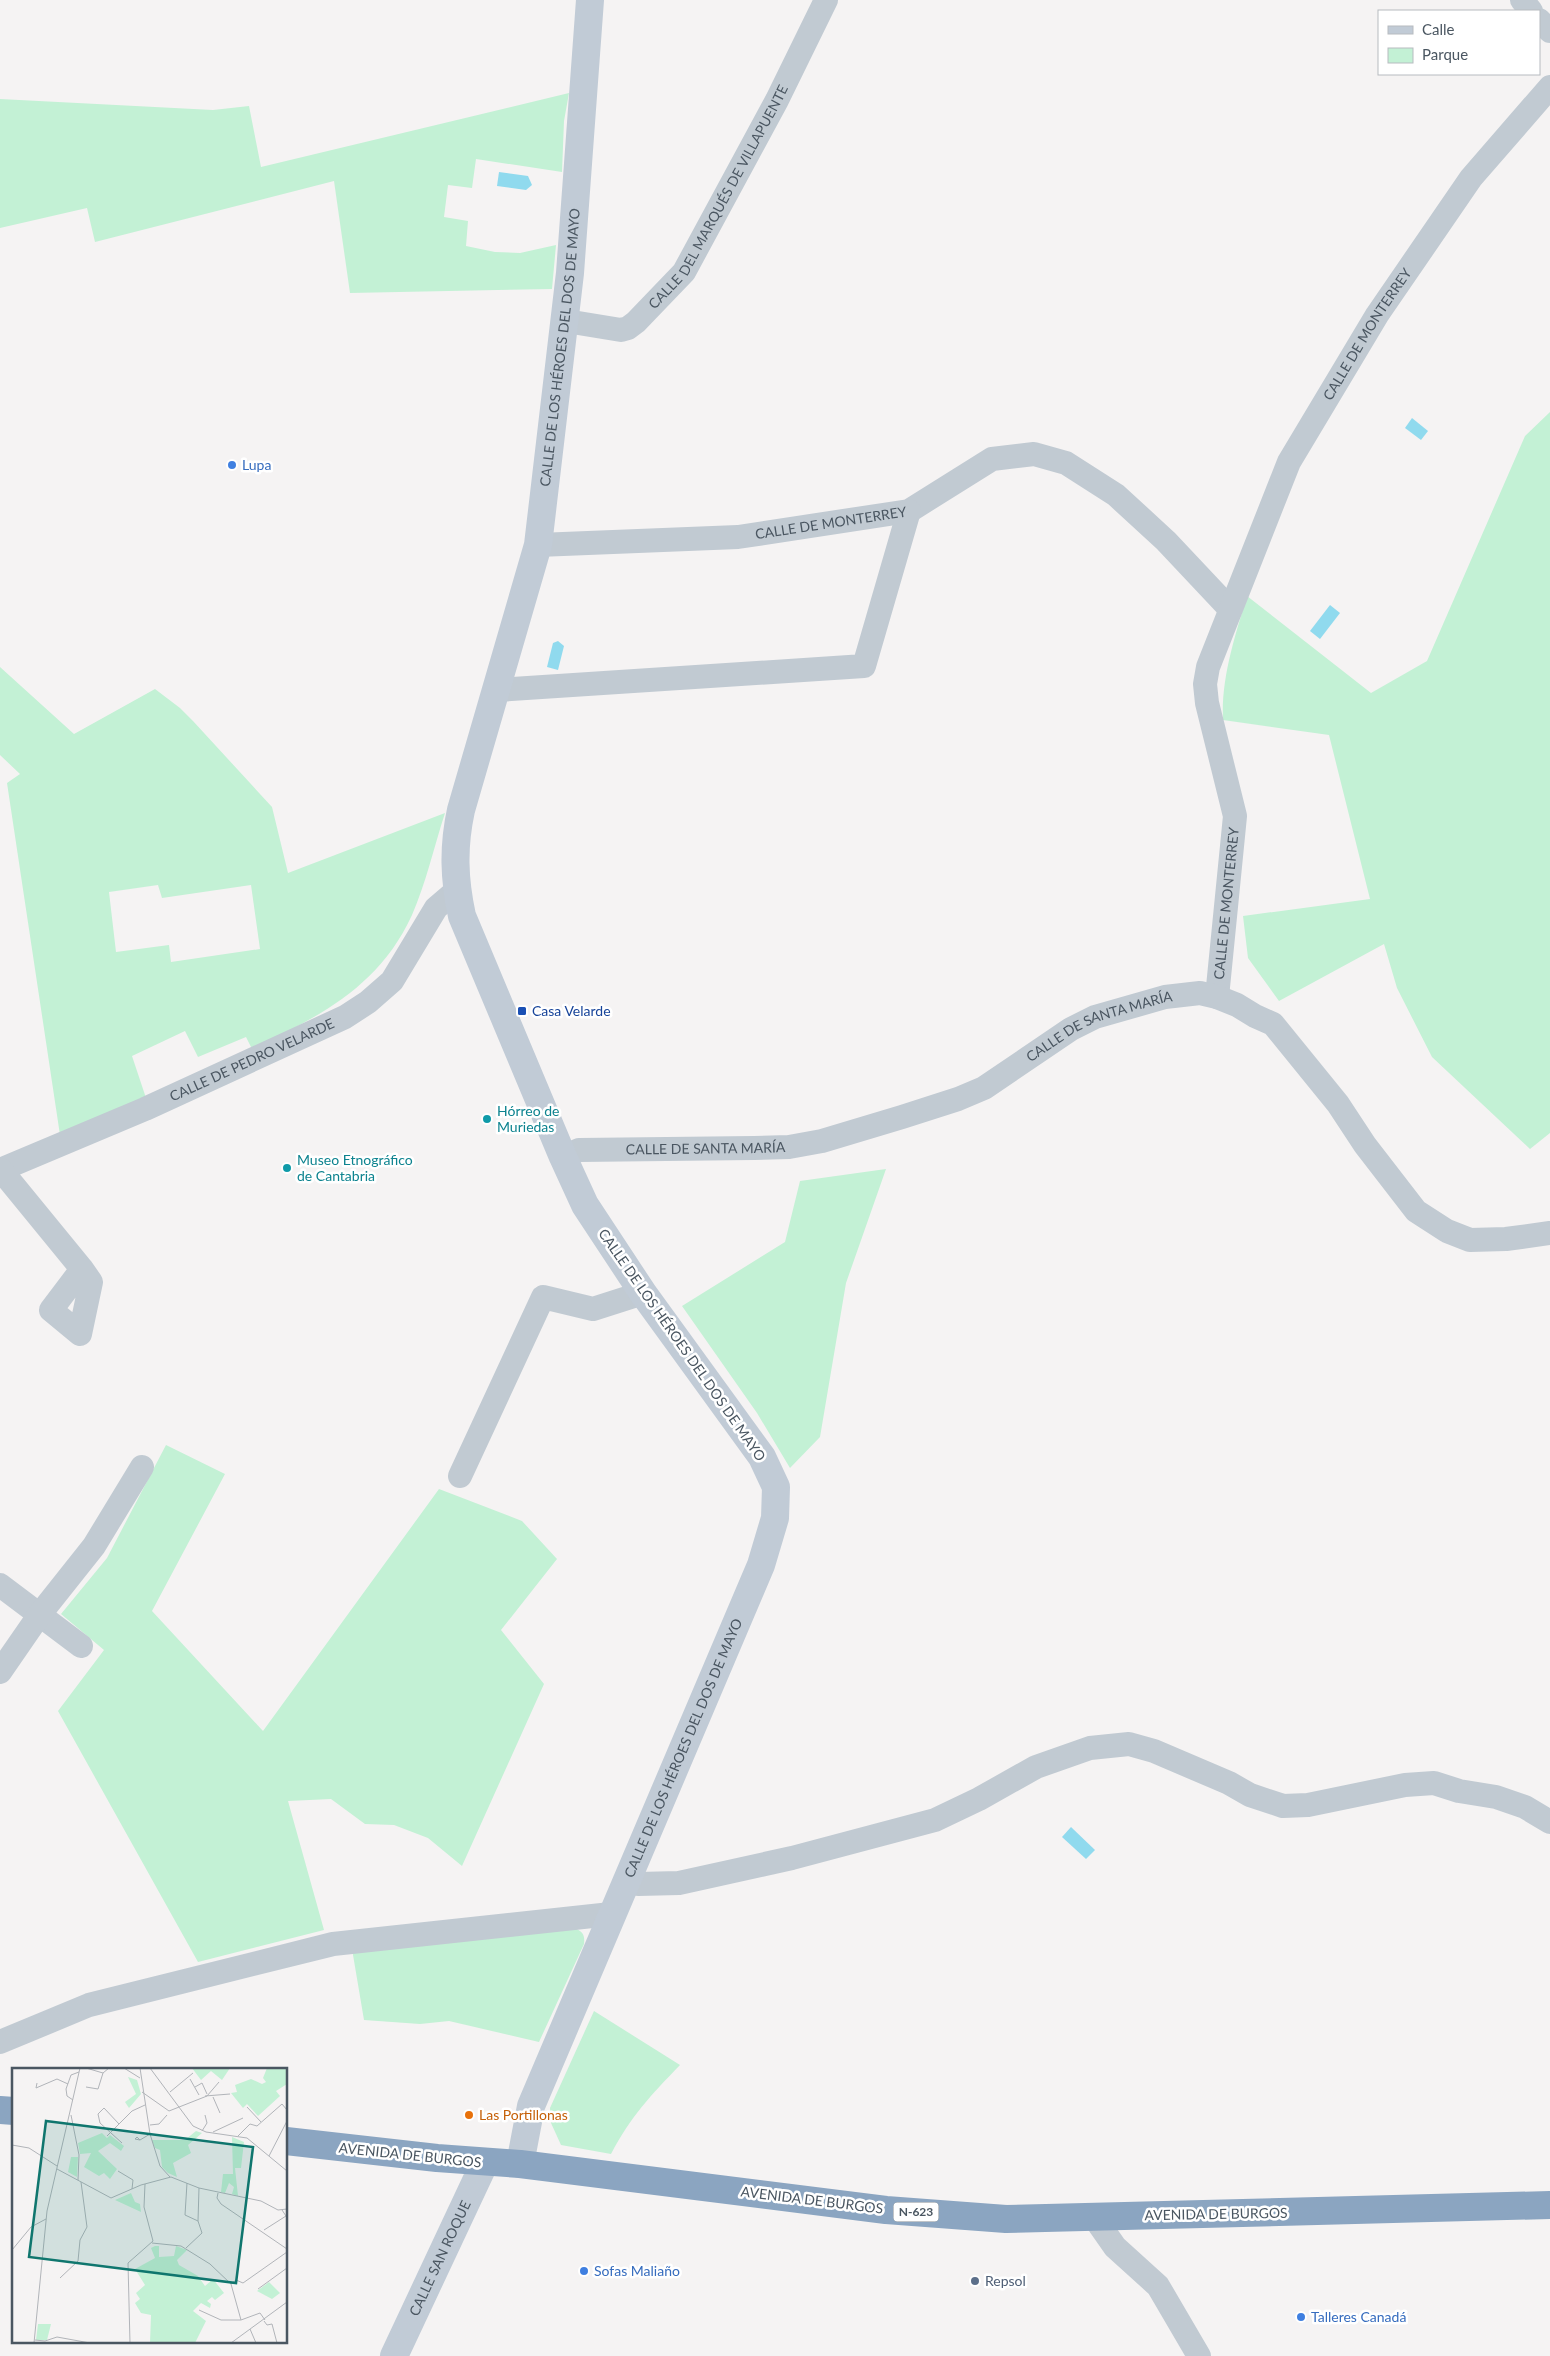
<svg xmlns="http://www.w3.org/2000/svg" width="1550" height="2356" font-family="Lato,sans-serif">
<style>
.green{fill:#c3f1d5;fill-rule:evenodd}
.water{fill:#90daee}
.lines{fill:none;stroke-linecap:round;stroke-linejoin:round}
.street{stroke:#c1cad2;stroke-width:24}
.secondary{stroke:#c1cbd6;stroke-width:28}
.highway{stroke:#8ba5c1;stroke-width:28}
.shop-dot{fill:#3f7fe0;stroke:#fff;stroke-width:2}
.transit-dot{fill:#1a4fb4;stroke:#fff;stroke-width:2}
.culture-dot{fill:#0f9aa8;stroke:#fff;stroke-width:2}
.food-dot{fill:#e8710a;stroke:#fff;stroke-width:2}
.service-dot{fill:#5c6f8a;stroke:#fff;stroke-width:2}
.labels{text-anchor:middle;stroke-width:5;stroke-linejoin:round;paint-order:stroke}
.shield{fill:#fff;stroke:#808990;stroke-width:1}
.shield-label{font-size:12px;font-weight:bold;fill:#4a5661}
.street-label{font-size:14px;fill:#4a5661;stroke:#fff}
.shop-label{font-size:14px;fill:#366cbe;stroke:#fff;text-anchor:start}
.transit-label{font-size:14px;fill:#164399;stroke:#fff;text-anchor:start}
.culture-label{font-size:14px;fill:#0d838f;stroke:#fff;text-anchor:start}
.food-label{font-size:14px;fill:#c56008;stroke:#fff;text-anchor:start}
.service-label{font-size:14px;fill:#4e5e75;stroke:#fff;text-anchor:start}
.inset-road{fill:none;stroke:#b1b4b9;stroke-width:1}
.view{fill:#0f766e;fill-opacity:0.15;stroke:#0f766e;stroke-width:2.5}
.inset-edge{fill:none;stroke:#4a5661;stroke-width:2.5}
</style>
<rect width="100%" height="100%" fill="#f5f3f3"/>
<g class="green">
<polygon points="569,93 564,121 562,172 476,159 472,188 448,185 444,217 468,221 466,246 495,252 520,253 556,245 552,289 350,293 334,181 95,242 87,208 0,228 0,99 213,110 249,106 261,167"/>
<path d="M 1550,412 L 1550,1133 L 1530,1149 L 1432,1057 L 1397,988 L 1384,944 L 1279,1001 L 1248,958 L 1243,916 L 1370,899 L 1329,735 L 1223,720 C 1221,678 1235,636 1247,596 L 1371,693 L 1427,661 L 1525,436 Z"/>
<path d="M 0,667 L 74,734 L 155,689 L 180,708 L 193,721 L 272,807 L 288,873 L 445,813 C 434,847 426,883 412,915 C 379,987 320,1016 252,1049 L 246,1037 L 198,1057 L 185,1031 L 132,1056 L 146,1098 L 60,1135 L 7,783 L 20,774 L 0,755 ZM 158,885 L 162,898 L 251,885 L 260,949 L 171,962 L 169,945 L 116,952 L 109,892 Z"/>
<polygon points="886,1169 846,1283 820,1437 790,1468 757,1413 682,1306 785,1242 800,1181"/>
<polygon points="166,1445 225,1474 152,1611 263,1731 439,1489 522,1521 557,1559 501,1630 544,1684 462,1866 428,1838 394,1825 365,1824 331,1799 288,1801 324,1930 198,1962 58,1711 104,1650 61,1614 107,1558"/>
<path d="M 575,1928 C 583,1932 585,1935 584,1944 L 539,2042 L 449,2021 L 420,2024 L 364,2020 L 352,1949 Z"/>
<path d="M 594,2011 L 680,2065 C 651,2095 631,2116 611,2154 L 561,2145 L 551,2123 L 550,2108 Z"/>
</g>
<g class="water">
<polygon points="499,172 528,176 532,185 526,190 497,186"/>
<polygon points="1412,418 1428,431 1421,440 1405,428"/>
<polygon points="1330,605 1340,613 1320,639 1310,631"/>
<polygon points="558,641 564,646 558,670 547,667 553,643"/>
<polygon points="1071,1827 1095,1850 1086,1859 1062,1837"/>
</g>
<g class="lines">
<g class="street">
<polyline points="1522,0 1531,11"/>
<polyline points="1539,20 1550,31"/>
<path id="s1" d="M 566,321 L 621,330 L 628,328 L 636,322 L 684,272 L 777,100 L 826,0"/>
<path id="s2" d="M 538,545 L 738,537 L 909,511 L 992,459 L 1034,454 L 1066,463 L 1116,495 L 1166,541 L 1230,609"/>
<polyline points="498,690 864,666 909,511"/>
<path id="s3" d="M 1217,997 L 1235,816 L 1207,703 L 1205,684 L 1208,667 L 1289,462 L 1377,315 L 1471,178 L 1550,87"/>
<path id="s4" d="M 563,1157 L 579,1150 L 754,1148 L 789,1147 L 822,1141 L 902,1117 L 958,1099 L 984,1088 L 1071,1029 L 1095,1017 L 1165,997 L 1200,993 L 1217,997 L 1237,1005 L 1255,1016 L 1273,1024 L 1338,1104 L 1365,1145 L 1416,1211 L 1447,1231 L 1470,1240 L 1506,1239 L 1550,1233"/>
<path id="s5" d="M 0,1170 L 145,1109 L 345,1017 L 368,1002 L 392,981 L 436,908 L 457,890"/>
<polyline points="1,1170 82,1269 91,1282 80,1334 51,1310 82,1269"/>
<polyline points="460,1476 543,1297 593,1309 643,1293"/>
<polyline points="0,1585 81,1646"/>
<polyline points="0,1672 40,1614 94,1546 142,1467"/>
<polyline points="627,1880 638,1884 679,1883 792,1858 935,1820 979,1799 1036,1767 1090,1748 1129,1744 1154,1751 1229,1783 1250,1795 1283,1806 1308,1805 1405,1785 1434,1783 1459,1791 1496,1797 1525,1807 1550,1822"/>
<polyline points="0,2042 89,2005 333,1944 611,1914"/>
<polyline points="1094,2217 1115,2247 1158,2286 1199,2356"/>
</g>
<g class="secondary">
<path id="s6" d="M 520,2164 L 531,2106 L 761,1565 L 775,1518 L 776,1487 L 762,1457 L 643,1293 L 585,1205 L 563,1157 L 462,916 C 454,879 453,847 461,810 L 538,545 L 570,273 L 590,0"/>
<path id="s7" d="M 394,2356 L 485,2162"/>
</g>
<g class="highway">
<polyline points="0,2110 14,2111"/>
<polyline points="286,2141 437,2158 520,2164 886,2210 1006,2219 1550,2205"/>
</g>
</g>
<g class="shop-dot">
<circle cx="232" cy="465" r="5"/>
<circle cx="584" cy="2271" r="5"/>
<circle cx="1301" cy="2317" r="5"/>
</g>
<rect class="transit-dot" x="517" y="1006" width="10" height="10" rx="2.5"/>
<g class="culture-dot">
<circle cx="487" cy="1119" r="5"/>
<circle cx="287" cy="1168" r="5"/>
</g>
<circle class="food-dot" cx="469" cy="2115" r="5"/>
<circle class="service-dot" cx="975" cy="2281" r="5"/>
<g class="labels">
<rect class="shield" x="893.5" y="2202.5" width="45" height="19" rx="4"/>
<g class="shield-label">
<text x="916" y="2216">N-623</text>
</g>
<g class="street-label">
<text dy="5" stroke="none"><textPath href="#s1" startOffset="224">CALLE DEL MARQUÉS DE VILLAPUENTE</textPath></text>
<text dy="5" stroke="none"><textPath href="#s3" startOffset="705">CALLE DE MONTERREY</textPath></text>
<text dy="5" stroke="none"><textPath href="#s6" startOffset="1964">CALLE DE LOS HÉROES DEL DOS DE MAYO</textPath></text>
<text dy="5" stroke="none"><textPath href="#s2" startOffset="294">CALLE DE MONTERREY</textPath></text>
<text dy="5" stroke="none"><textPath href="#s3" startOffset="94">CALLE DE MONTERREY</textPath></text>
<text dy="5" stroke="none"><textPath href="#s4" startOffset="564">CALLE DE SANTA MARÍA</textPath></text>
<text dy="5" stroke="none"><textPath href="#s5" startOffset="275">CALLE DE PEDRO VELARDE</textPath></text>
<text dy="5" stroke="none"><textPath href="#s4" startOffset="144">CALLE DE SANTA MARÍA</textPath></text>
<text transform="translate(682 1345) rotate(55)" y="5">CALLE DE LOS HÉROES DEL DOS DE MAYO</text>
<text dy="5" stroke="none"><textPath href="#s6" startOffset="448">CALLE DE LOS HÉROES DEL DOS DE MAYO</textPath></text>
<text transform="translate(410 2155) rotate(6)" y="5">AVENIDA DE BURGOS</text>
<text transform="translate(812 2200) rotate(7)" y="5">AVENIDA DE BURGOS</text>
<text transform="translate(1216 2214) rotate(-1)" y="5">AVENIDA DE BURGOS</text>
<text dy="5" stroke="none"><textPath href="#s7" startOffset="108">CALLE SAN ROQUE</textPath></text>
</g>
<g class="shop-label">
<text x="242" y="470">Lupa</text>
<text x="594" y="2276">Sofas Maliaño</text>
<text x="1311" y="2322">Talleres Canadá</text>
</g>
<g class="transit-label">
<text x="532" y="1016">Casa Velarde</text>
</g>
<g class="culture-label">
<text x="497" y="1116">Hórreo de<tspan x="497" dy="16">Muriedas</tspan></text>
<text x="297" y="1165">Museo Etnográfico<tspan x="297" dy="16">de Cantabria</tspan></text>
</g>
<g class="food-label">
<text x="479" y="2120">Las Portillonas</text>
</g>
<g class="service-label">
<text x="985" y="2286">Repsol</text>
</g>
</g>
<g transform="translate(12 2068)">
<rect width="275" height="275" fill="#f5f3f3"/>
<path d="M 180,0 L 218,0 L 210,12 L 199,3 L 189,12 ZM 255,0 L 275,0 L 275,16 L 264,23 L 268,28 L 246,48 L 235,36 L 231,40 L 219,25 L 225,24 L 223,17 L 239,11 L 250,16 L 254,14 L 251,10 ZM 116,9 L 125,12 L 129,26 L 117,40 L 113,34 L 124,26 ZM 184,63 L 190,65 L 176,77 L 179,85 L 161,95 L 165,109 L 156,105 L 150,99 L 148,82 L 143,80 L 140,72 L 173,72 ZM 90,65 L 95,70 L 98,67 L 112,78 L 109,83 L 98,75 L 86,83 L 105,101 L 98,111 L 92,105 L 87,108 L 72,99 L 79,85 L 68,86 L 66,75 ZM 220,69 L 232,74 L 229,100 L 223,100 L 226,128 L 220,126 L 222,119 L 217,115 L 213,125 L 209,124 L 211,106 L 221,106 ZM 59,89 L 66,89 L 65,109 L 56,104 ZM 119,125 L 123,134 L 128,136 L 129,144 L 103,132 ZM 143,178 L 147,178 L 147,189 L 162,188 L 164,178 L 175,182 L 165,192 L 167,197 L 186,208 L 193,218 L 201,211 L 212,225 L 203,232 L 200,229 L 195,233 L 199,236 L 198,240 L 189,235 L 181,243 L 194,253 L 183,275 L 138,275 L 139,247 L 129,245 L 123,235 L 128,231 L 124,225 L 133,217 L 123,201 L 143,190 L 139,180 ZM 257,214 L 268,225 L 260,231 L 245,223 ZM 26,256 L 39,256 L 35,272 L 24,272 Z" fill="#c3f1d5"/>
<path class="inset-road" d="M 74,0 L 91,5M 112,0 L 128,10M 128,0 L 138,66 L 148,98 L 158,109M 138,0 L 181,58 L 194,64 L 235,70 L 275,103M 178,11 L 187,27M 25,15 L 24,20 L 45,11 L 56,16M 74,19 L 86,21 L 91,5 L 97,0M 183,19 L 190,15 L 195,26M 130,24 L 157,43 L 195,28 L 207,14M 158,24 L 181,5M 193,28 L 218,26M 201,29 L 208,45M 61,32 L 55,28 L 54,21 L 59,7 L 67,4M 235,39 L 249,54M 59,47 L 67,87 L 66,112M 107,56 L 92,40 L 86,46 L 88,55 L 110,75M 138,57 L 147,56 L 155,47M 190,63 L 195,55 L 193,47M 201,64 L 231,50M 95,68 L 120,43 L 133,37M 226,68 L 238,56 L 245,58 L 270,36 L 275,42M 128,72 L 123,71 L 125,69 L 128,72 L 138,66M 0,77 L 17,80 L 45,98M 257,88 L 275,53M 45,101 L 99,130 L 129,117 L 159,109 L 187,120 L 249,133 L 266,142 L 275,141M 106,103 L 121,112 L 120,121M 175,115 L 173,147 L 186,153M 206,125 L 205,130 L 209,136 L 275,181M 252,162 L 274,148 L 270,142M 140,175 L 169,178 L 198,196 L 219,216 L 229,252M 174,180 L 190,165 L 186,153 L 187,120M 0,182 L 19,159 L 34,151M 48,210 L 66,193 L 68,172 L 75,159 L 69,114M 219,216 L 224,212 L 231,215 L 275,184M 246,221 L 275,200M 187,242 L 209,252 L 229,252 L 248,245 L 253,252M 252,253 L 255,257 L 260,256 L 265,275M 238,261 L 244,275M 23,272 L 33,273 L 45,269 L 78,275M 22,275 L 35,143 L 68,0M 118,275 L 116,195 L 141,173 L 132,139 L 133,116M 219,275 L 275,234"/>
<path class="view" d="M 34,53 L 241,79 L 224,215 L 17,189 Z"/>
<rect width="275" height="275" class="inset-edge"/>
</g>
<rect x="1378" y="10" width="162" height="65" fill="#ffffff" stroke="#b7bbc0"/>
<rect x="1388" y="26" width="25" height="8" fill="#c1cbd6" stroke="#b7bbc0"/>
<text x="1422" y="35" font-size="15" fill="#4a5661">Calle</text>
<rect x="1388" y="48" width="25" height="15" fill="#c3f1d5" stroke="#b7bbc0"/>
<text x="1422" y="60" font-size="15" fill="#4a5661">Parque</text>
</svg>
